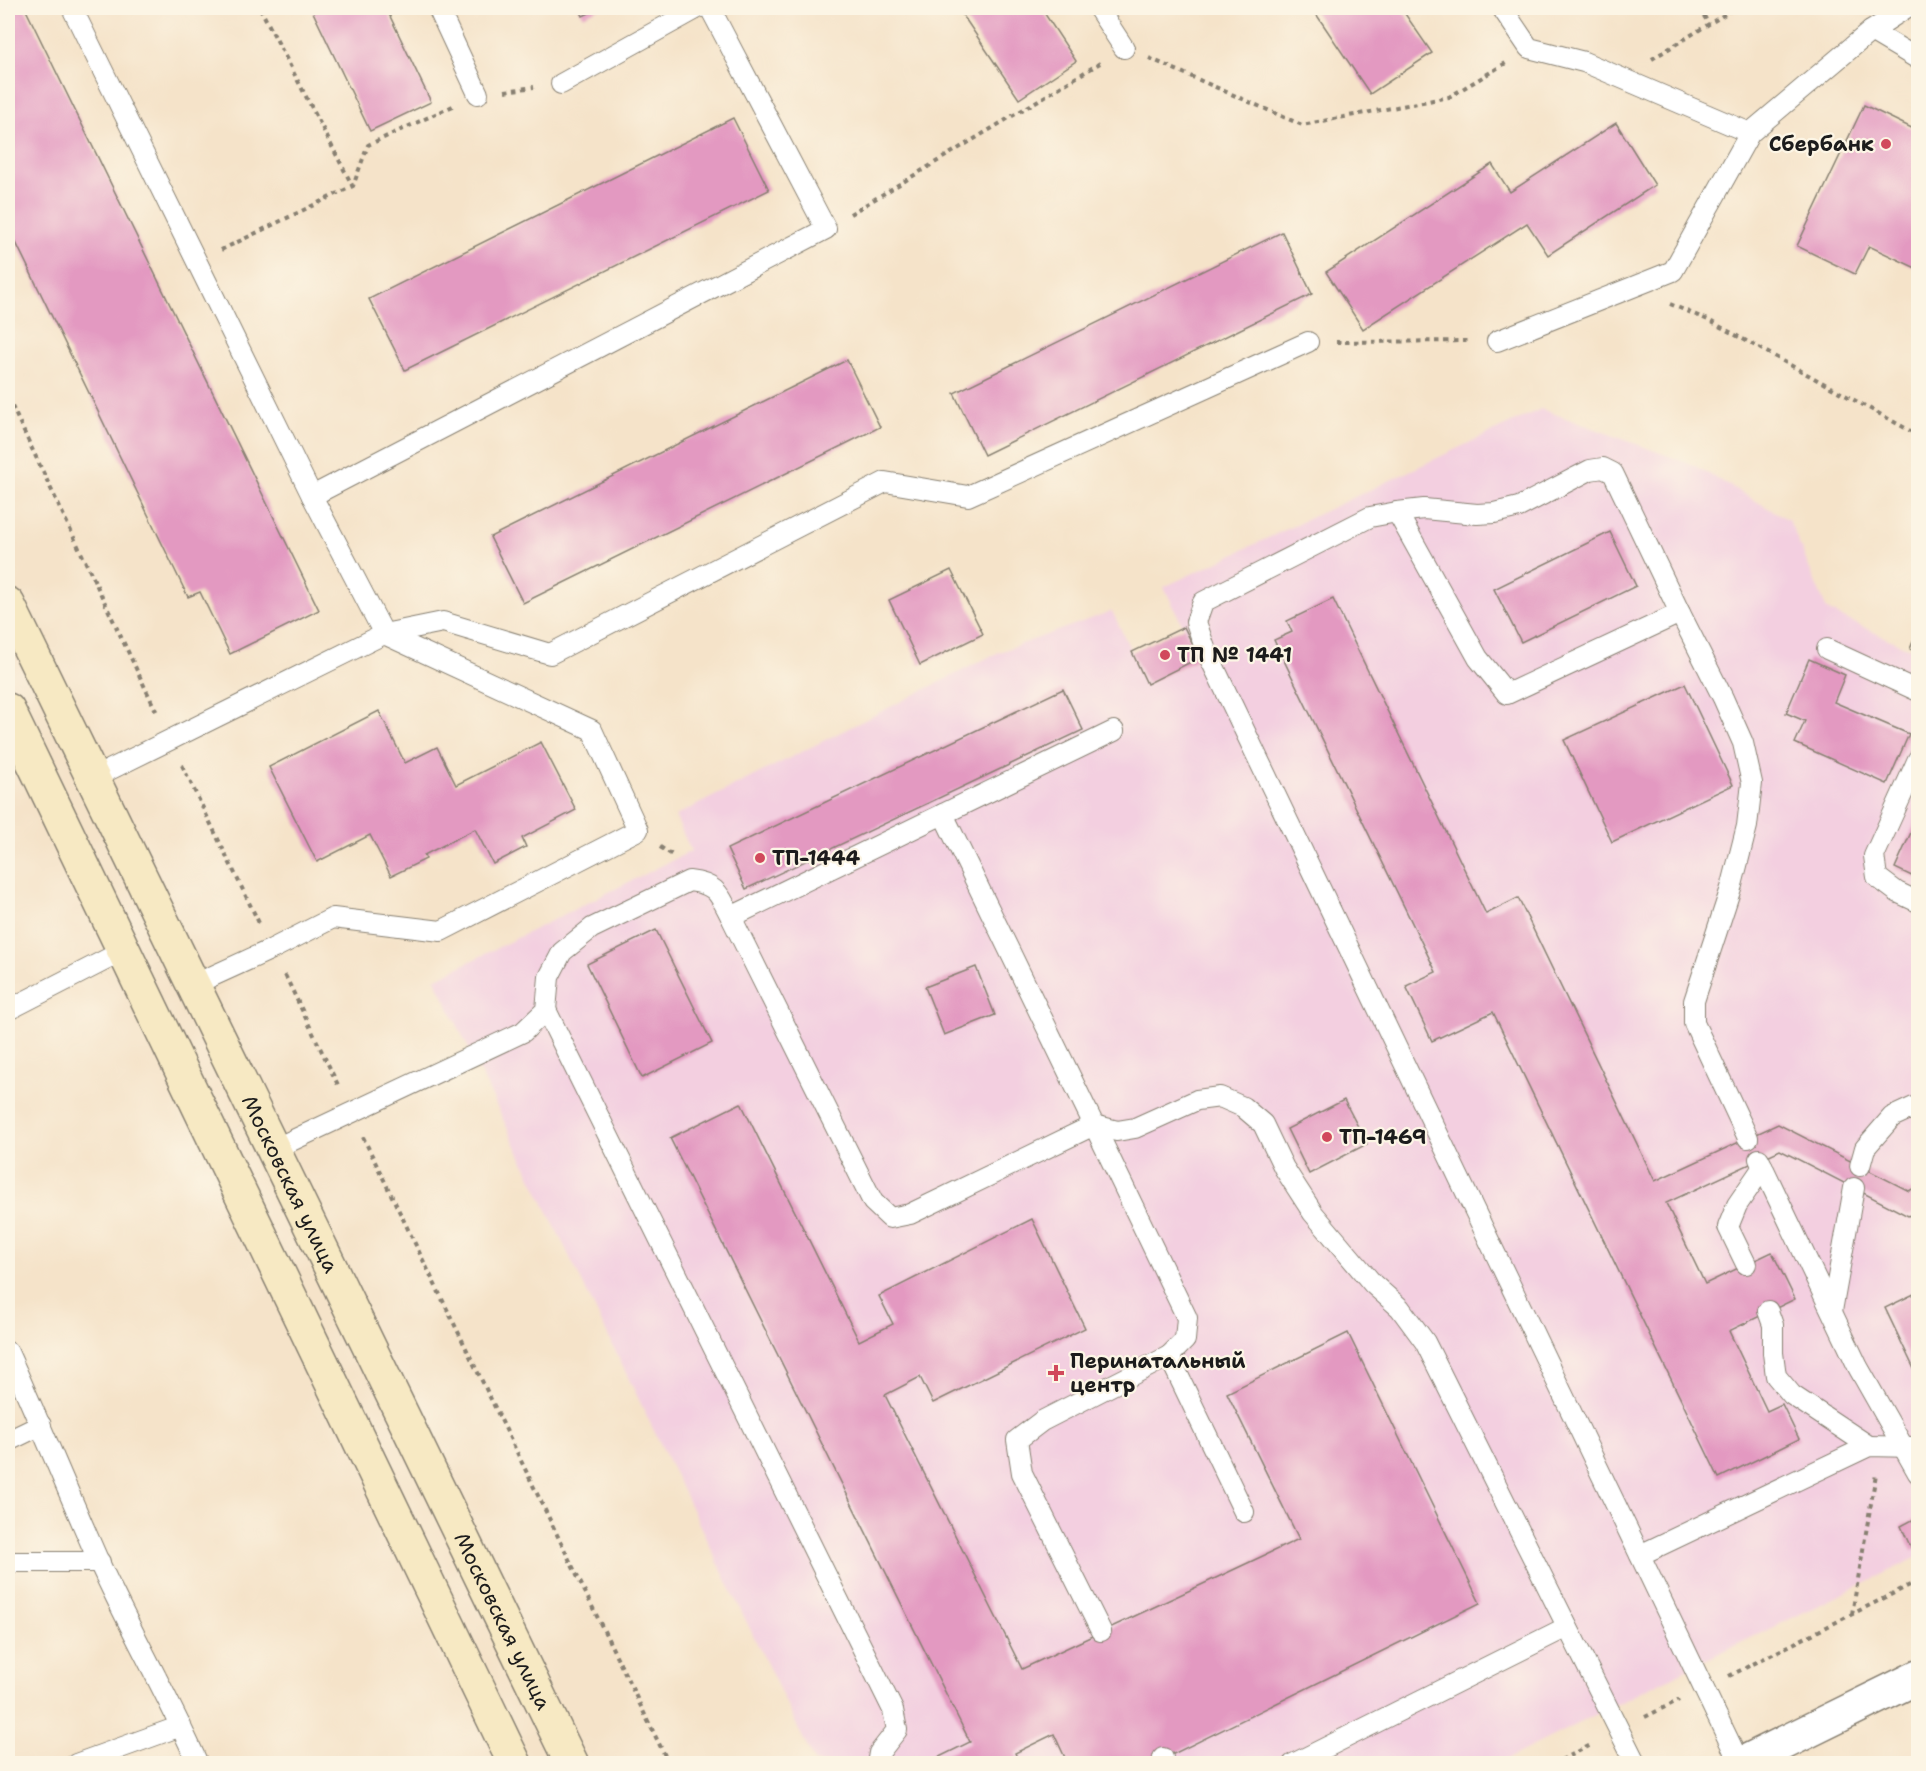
<svg xmlns="http://www.w3.org/2000/svg" width="1926" height="1771" font-family="'Shantell Sans',sans-serif">
<style>
.built{fill:#f3cfe0}
.building{fill:#e399c1}
.lines{fill:none;stroke-linecap:round;stroke-linejoin:round}
.service-casing{stroke:#888072;stroke-width:22}
.tertiary-casing{stroke:#888072;stroke-width:36}
.secondary-casing{stroke:#888072;stroke-width:36}
.path{stroke:#888072;stroke-width:4;stroke-dasharray:4.5 4.5;stroke-linecap:butt}
.service{stroke:#fff;stroke-width:20}
.tertiary{stroke:#fff;stroke-width:33}
.secondary{stroke:#f7e9c3;stroke-width:33}
.poi-dot{fill:#d1495b;stroke:#fcf5e5;stroke-width:2}
.labels{text-anchor:middle;stroke-width:4.5;stroke-linejoin:round;paint-order:stroke}
.poi-label{font-size:21px;font-weight:bold;fill:#1c1c1c;stroke:#fcf5e5;text-anchor:start}
.street-label{font-size:21px;fill:#1c1c1c;stroke:#fcf5e5}
</style>
<rect width="100%" height="100%" fill="#fcf5e5"/>
<filter id="ink" filterUnits="userSpaceOnUse"><feTurbulence type="fractalNoise" baseFrequency=".0167" numOctaves="2"/><feDisplacementMap in="SourceGraphic" scale="12" xChannelSelector="R" yChannelSelector="G"/><feConvolveMatrix kernelMatrix="1 2 1 2 8 2 1 2 1" color-interpolation-filters="sRGB"/></filter>
<filter id="wash" filterUnits="userSpaceOnUse"><feTurbulence type="fractalNoise" baseFrequency=".008" numOctaves="4" result="noise"/><feDisplacementMap in="SourceGraphic" scale="24" xChannelSelector="R" yChannelSelector="G"/><feGaussianBlur stdDeviation="1.35" result="paint"/><feColorMatrix in="noise" values="0 0 0 0 0 0 0 0 0 0 0 0 0 0 0 0 0 1.4 0 .05"/><feComposite in="paint" operator="in"/></filter>
<g filter="url(#wash)">
<rect width="100%" height="100%" fill="#f5e3c9"/>
<polygon class="built" points="1541,409 1693,465 1789,520 1827,610 1918,653 1918,1557 1693,1666 1499,1763 815,1763 435,979 691,851 675,816 997,653 1112,611 1147,684 1199,659 1164,587"/>
<g id="blocks">
<g class="building">
<polygon points="8,8 25,8 319,610 230,654 200,592 188,597 8,226"/>
<polygon points="311,8 386,8 431,102 370,131"/>
<polygon points="579,8 600,8 583,16"/>
<polygon points="958,8 1041,8 1076,61 1019,99"/>
<polygon points="1312,8 1401,8 1432,53 1370,94"/>
<polygon points="1864,105 1918,131 1918,269 1869,246 1855,274 1797,246"/>
<polygon points="733,118 769,190 405,370 369,299"/>
<polygon points="1616,123 1655,185 1548,255 1527,223 1363,329 1326,272 1492,164 1510,192"/>
<polygon points="1282,232 1312,294 984,455 954,393"/>
<polygon points="847,360 880,427 523,603 490,537"/>
<polygon points="1610,532 1636,586 1521,642 1494,589"/>
<polygon points="951,570 983,634 920,665 889,600"/>
<polygon points="1333,599 1486,914 1518,898 1655,1181 1778,1124 1909,1191 1918,1186 1918,1211 1908,1216 1780,1150 1666,1203 1705,1284 1772,1252 1795,1299 1729,1331 1767,1411 1782,1404 1799,1439 1719,1478 1493,1012 1432,1041 1406,986 1436,972 1274,640 1292,632 1287,621"/>
<polygon points="1184,627 1199,658 1147,684 1132,652"/>
<polygon points="1918,630 1918,653 1910,649"/>
<polygon points="1809,659 1845,675 1834,702 1909,734 1887,784 1795,743 1805,721 1786,713"/>
<polygon points="1685,684 1733,785 1612,842 1564,740"/>
<polygon points="1063,689 1083,730 746,889 727,849"/>
<polygon points="379,711 405,763 437,747 456,785 541,742 576,810 522,838 526,847 493,864 475,829 424,855 426,859 391,876 370,835 317,862 269,767"/>
<polygon points="1918,817 1918,879 1895,868"/>
<polygon points="656,930 712,1043 642,1078 587,964"/>
<polygon points="976,967 995,1015 944,1035 925,987"/>
<polygon points="1344,1100 1367,1144 1309,1174 1287,1129"/>
<polygon points="741,1103 859,1341 893,1324 879,1296 1032,1219 1085,1328 933,1403 920,1377 885,1395 1022,1669 1299,1539 1227,1393 1348,1333 1480,1603 1153,1764 1068,1764 1054,1734 1015,1753 1020,1764 925,1764 970,1742 670,1138"/>
<polygon points="1918,1292 1918,1369 1915,1371 1885,1308"/>
<polygon points="1918,1517 1918,1547 1912,1550 1901,1526"/>
</g>
</g>
</g>
<g filter="url(#ink)">
<use href="#blocks" fill-opacity="0" stroke="#888072" stroke-width="1.5"/>
<g class="lines">
<g class="service-casing">
<g id="service">
<polyline points="72,8 312,496"/>
<polyline points="438,8 478,94"/>
<polyline points="710,8 826,229 312,496 384,634 443,622 550,654 885,482 968,496 1308,342"/>
<polyline points="1098,8 1124,48"/>
<polyline points="1502,8 1529,48 1584,62 1750,133"/>
<polyline points="1871,31 1918,59"/>
<polyline points="561,84 698,8"/>
<polyline points="1497,341 1673,271 1750,133 1871,31 1906,8"/>
<polyline points="1397,512 1424,509 1477,514 1494,513 1519,507 1590,470 1603,468 1613,473 1680,613"/>
<polyline points="1827,649 1918,691"/>
<polyline points="1918,759 1874,856 1877,877 1897,892 1918,902"/>
<polyline points="93,778 384,634 592,730 638,830 441,931 333,918 272,949 193,985"/>
<polyline points="943,814 1094,1125 1117,1131 1135,1128 1197,1100 1220,1097 1243,1107 1263,1124 1284,1168 1313,1213 1373,1284 1400,1308 1425,1342 1636,1764"/>
<polyline points="731,917 1114,731"/>
<polyline points="8,1010 123,951"/>
<polyline points="546,1010 893,1710 897,1730 879,1753 877,1764"/>
<path d="M 272,1150 L 523,1032 L 546,1010 L 549,977 L 562,952 L 592,928 L 689,881 C 717,884 719,894 731,917 L 873,1202 L 890,1218 L 910,1214 L 1094,1125 L 1187,1318 L 1185,1340 L 1169,1356 L 1244,1512"/>
<polyline points="1759,1159 1858,1367 1918,1473"/>
<polyline points="1860,1166 1865,1148 1892,1117 1918,1105"/>
<polyline points="1746,1264 1728,1227 1737,1205 1763,1167"/>
<polyline points="1768,1311 1773,1325 1773,1353 1776,1376 1792,1395 1869,1446"/>
<polyline points="1832,1311 1854,1188"/>
<path d="M 8,1352 C 39,1421 68,1492 99,1562 C 130,1630 168,1695 198,1764"/>
<polyline points="8,1441 41,1425"/>
<polyline points="1640,1555 1869,1446 1913,1447"/>
<polyline points="8,1562 100,1562"/>
<polyline points="1101,1631 1022,1473 1017,1440 1042,1421 1169,1356"/>
<polyline points="76,1764 181,1726"/>
<polyline points="1162,1764 1163,1758"/>
<polyline points="1293,1764 1567,1627"/>
<polyline points="1740,1764 1205,648 1196,622 1203,602 1370,517 1397,512 1478,658 1507,694 1680,613 1723,698 1743,743 1752,783 1747,826 1732,885 1694,1001 1694,1023 1748,1138"/>
</g>
</g>
<g class="tertiary-casing">
<polyline id="tertiary" points="1741,1764 1918,1677"/>
</g>
<g class="secondary-casing">
<g id="secondary">
<path id="s1" d="M 8,604 L 572,1764"/>
<polyline points="8,710 515,1764"/>
</g>
</g>
<g class="path">
<polyline points="260,8 352,185"/>
<polyline points="1699,8 1709,24"/>
<polyline points="1149,58 1302,125 1449,97 1506,63"/>
<polyline points="1652,59 1735,8"/>
<polyline points="505,91 534,87"/>
<polyline points="850,214 1100,63"/>
<polyline points="221,250 353,186 368,145 453,106"/>
<polyline points="1670,304 1708,320 1918,435"/>
<polyline points="1336,342 1470,341"/>
<polyline points="8,398 158,715"/>
<polyline points="182,765 260,925"/>
<polyline points="660,847 674,856"/>
<polyline points="285,975 339,1087"/>
<polyline points="363,1137 669,1764"/>
<polyline points="1852,1614 1876,1474"/>
<polyline points="1729,1676 1918,1581"/>
<polyline points="1645,1717 1679,1700"/>
<polyline points="662,1764 668,1761"/>
<polyline points="1553,1764 1593,1744"/>
</g>
<use href="#service" class="service"/>
<use href="#tertiary" class="tertiary"/>
<use href="#secondary" class="secondary"/>
</g>
</g>
<g class="poi-dot">
<circle cx="1886" cy="144" r="6"/>
<circle cx="1165" cy="655" r="6"/>
<circle cx="760" cy="858" r="6"/>
<circle cx="1327" cy="1137" r="6"/>
<path d="M1053 1364h6v6h6v6h-6v6h-6v-6h-6v-6h6z"/>
</g>
<g class="labels">
<g class="poi-label">
<text x="1874" y="151" text-anchor="end">Сбербанк</text>
<text x="1177" y="662">ТП № 1441</text>
<text x="772" y="865">ТП-1444</text>
<text x="1339" y="1144">ТП-1469</text>
<text x="1070" y="1368">Перинатальный<tspan x="1070" dy="24">центр</tspan></text>
</g>
<g class="street-label">
<text dy="7" stroke="none"><textPath href="#s1" startOffset="645">Московская улица</textPath></text>
<text dy="7" stroke="none"><textPath href="#s1" startOffset="1131">Московская улица</textPath></text>
</g>
</g>
<rect width="1926" height="1771" fill="none" stroke="#fcf5e5" stroke-width="30"/>
</svg>
